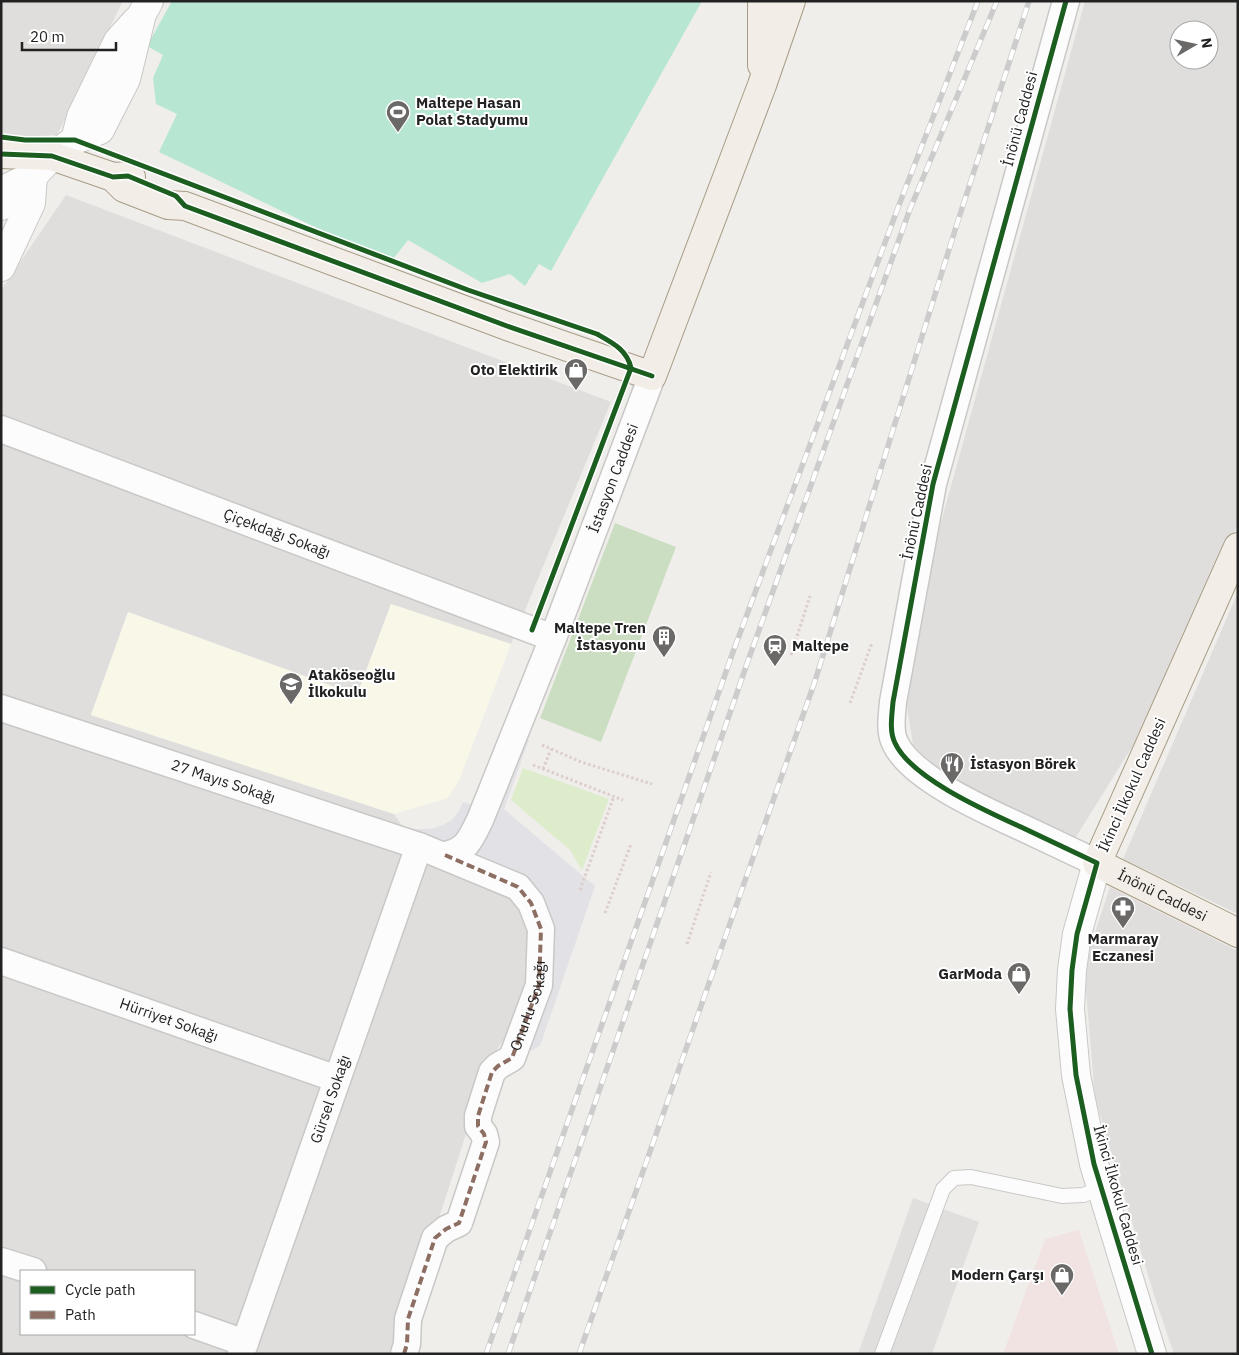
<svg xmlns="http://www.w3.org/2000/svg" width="1239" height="1355" font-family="'IBM Plex Sans',sans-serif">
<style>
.residential{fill:#dfdedc;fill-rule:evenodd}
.commercial{fill:#f1e3e1}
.education{fill:#f8f7e8}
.grass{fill:#ddeccb}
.forest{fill:#cbdec1}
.pitch{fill:#b7e6d2}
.parking{fill:#e0dfde}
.plaza{fill:#e2e1e5}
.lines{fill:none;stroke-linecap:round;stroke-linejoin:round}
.service-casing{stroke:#c9c8c7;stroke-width:16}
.minor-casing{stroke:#c9c8c7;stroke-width:29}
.tertiary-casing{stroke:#c9c8c7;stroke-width:30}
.primary-casing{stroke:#a79c86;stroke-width:30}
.path{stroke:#dccecd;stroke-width:3;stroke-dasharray:2.5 2.5;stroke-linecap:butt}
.service{stroke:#fdfcfc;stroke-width:14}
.minor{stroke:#fdfcfc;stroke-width:26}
.tertiary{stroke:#fdfcfc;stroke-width:28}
.primary{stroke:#f3ede7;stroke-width:28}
.rail-casing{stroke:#ccc;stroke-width:5.5}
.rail{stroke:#fff;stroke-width:4;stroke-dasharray:11;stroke-linecap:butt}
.quiet{stroke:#8d6e63;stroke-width:4;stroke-dasharray:8 4;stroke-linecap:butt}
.cycleway-casing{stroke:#fff;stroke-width:8}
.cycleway{stroke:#1b5e20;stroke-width:5}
.labels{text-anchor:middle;stroke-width:4;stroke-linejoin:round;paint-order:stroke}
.poi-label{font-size:15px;font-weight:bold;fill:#222;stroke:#fff;text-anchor:start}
.street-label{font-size:15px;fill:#222;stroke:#fff}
</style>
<rect width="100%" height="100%" fill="#f0eeeb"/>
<g class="residential">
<polygon points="1,1 123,1 57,135 4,138 1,137"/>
<path d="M 1085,1 L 1238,1 L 1238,524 L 1140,734 L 1063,858 L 967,817 L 916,765 L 901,667 ZM 1179,30 L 1209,30 L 1209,60 L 1179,60 Z"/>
<path d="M 66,195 L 611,402 L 511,644 L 391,604 L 357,695 L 128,612 L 91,715 L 394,814 L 428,863 L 515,898 L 532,931 L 523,1011 L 490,1060 L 395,1354 L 1,1354 L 1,290 ZM 21,1271 L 194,1271 L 194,1334 L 21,1334 Z"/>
<polygon points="1238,592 1238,914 1123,859"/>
<polygon points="1110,887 1238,951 1238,1354 1174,1354 1154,1295 1095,1098 1084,966"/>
</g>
<polygon class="commercial" points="1079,1230 1119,1354 1003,1354 1045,1239"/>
<polygon class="education" points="391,604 511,644 460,778 448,798 394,814 91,715 128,612 357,695"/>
<polygon class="grass" points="523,768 609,799 582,870 570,850 511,800"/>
<polygon class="forest" points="615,523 676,547 601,742 540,718"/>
<polygon class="pitch" points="172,1 702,1 551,271 539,264 525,286 510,274 482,283 408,240 390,263 159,152 177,114 156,104 153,78 163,55 147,46"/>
<polygon class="parking" points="913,1198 979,1222 932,1354 858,1354"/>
<g class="plaza">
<polygon points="521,735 529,740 504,809 595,886 540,1046 530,1051 543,1008 544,925 465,856"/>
<polygon points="463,802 477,806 458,846 395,835 400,826 408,829 431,829 443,825 453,819 459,811"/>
</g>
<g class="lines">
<g class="service-casing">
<polyline id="service" points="882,1354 943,1189 954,1178 971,1177 1062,1196 1083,1195 1101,1189"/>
</g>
<g class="minor-casing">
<g id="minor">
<path d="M 1066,1 L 933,484 L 893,702 C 892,715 889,731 895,743 C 911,778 986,811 1021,827 C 1046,839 1072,851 1097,863"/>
<path id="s1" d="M 1,429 L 553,638"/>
<path id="s2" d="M 1,708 L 419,846 L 518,887 L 531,903 L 541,929 L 539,985 L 512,1058 L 498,1066 L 492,1072 L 478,1116 L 478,1126 L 484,1134 L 486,1142 L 459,1223 L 446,1229 L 435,1238 L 408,1319 L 407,1344 L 404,1354"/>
<path id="s3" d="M 445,855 C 467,851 471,838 480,820 L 553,638 L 652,376"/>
<path id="s4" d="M 1,961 L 337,1079"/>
<polyline points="1,1261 33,1271"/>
<polyline points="194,1325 245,1343"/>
<path id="s5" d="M 241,1354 L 419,846"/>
</g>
</g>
<g class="tertiary-casing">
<g id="tertiary">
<polyline points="75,140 81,117 118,41 136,21"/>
<polyline points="1,206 11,186 33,176 52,156 75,140 100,130 126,79 142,14 149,1"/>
<polyline points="1,267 31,203 33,176"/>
<polyline points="1097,863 1077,934 1072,970 1070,1009 1076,1075 1094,1164 1152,1354"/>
</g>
</g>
<g class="primary-casing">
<g id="primary">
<polyline points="762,65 762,1"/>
<polyline points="1,154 52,156 113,177 128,176 131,177"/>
<polyline points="113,177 124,188 168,205 185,206 507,326 652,376 762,85 791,1"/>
<path id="s6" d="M 1238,547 L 1097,863 L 1238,933"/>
</g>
</g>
<g class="path">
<polyline points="791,655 810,596"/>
<polyline points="850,703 872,643"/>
<polyline points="542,745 581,762 652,784"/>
<polyline points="533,765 623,800"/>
<polyline points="543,769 551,749"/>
<polyline points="580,890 614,796"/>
<polyline points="605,913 631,844"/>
<polyline points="687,944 711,872"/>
</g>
<use href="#service" class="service"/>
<use href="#minor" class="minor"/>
<use href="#tertiary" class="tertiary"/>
<use href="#primary" class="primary"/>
<g class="rail-casing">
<g id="rail">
<polyline points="486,1354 733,652 899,205 978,1"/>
<polyline points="508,1354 749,658 910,209 997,1"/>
<polyline points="579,1354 815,681 956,227 1029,1"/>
</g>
</g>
<use href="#rail" class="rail"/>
<path class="quiet" id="s7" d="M 404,1354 L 407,1344 L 408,1319 L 435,1238 L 446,1229 L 459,1223 L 486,1142 L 484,1134 L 478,1126 L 478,1116 L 492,1072 L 498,1066 L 512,1058 L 539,985 L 541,929 L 531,903 L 518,887 L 445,855"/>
<g class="cycleway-casing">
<g id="cycleway">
<path d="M 1066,1 L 933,484 L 893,702 C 892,715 889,731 895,743 C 911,778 986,811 1021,827 C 1046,839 1072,851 1097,863 L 1077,934 L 1072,970 L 1070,1009 L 1076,1075 L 1094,1164 L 1152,1354"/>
<path d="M 1,137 L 25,140 L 75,140 L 468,290 L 597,334 C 613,343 627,350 631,368 L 532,630"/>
<polyline points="1,154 52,156 113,177 128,176 176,196 185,206 507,326 652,376"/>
</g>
</g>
<use href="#cycleway" class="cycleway"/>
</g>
<defs>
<g id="stadium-pin" transform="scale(1.25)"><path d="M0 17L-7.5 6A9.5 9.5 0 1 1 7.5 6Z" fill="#6a6968" stroke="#fff"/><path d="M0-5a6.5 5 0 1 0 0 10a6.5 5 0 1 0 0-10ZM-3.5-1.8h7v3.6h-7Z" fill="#fff"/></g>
<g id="shop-pin" transform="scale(1.25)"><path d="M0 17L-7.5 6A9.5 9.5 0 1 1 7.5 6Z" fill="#6a6968" stroke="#fff"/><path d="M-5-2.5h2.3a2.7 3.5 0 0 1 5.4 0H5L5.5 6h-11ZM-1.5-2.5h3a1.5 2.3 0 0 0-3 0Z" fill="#fff"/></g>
<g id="building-pin" transform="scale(1.25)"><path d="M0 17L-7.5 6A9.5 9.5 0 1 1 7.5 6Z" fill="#6a6968" stroke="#fff"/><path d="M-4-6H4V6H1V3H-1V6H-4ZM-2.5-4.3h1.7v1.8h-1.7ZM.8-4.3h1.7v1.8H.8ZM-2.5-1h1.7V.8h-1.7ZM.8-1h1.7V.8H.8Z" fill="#fff"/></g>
<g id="station-pin" transform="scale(1.25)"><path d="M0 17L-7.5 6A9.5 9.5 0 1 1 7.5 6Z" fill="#6a6968" stroke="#fff"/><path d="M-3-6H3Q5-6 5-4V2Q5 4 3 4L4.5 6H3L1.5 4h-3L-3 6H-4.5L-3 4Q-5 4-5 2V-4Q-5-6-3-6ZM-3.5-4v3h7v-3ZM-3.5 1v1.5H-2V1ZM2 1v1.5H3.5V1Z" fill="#fff"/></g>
<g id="school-pin" transform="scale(1.25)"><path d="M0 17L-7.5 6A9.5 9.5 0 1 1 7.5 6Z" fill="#6a6968" stroke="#fff"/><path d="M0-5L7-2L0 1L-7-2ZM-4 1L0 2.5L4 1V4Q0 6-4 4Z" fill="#fff"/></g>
<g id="restaurant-pin" transform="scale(1.25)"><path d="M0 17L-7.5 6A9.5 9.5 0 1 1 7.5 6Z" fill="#6a6968" stroke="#fff"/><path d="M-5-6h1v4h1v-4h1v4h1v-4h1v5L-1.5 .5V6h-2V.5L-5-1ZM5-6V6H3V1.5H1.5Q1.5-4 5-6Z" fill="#fff"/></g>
<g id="pharmacy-pin" transform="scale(1.25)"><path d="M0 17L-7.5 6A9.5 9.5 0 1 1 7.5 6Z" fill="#6a6968" stroke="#fff"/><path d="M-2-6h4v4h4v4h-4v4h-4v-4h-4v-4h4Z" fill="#fff"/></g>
</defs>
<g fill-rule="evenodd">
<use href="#stadium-pin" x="398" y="112"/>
<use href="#shop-pin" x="576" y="370"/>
<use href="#building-pin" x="664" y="637"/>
<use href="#station-pin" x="775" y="646"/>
<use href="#school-pin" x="291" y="684"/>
<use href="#restaurant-pin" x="952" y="764"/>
<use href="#pharmacy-pin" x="1123" y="908"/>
<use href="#shop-pin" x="1019" y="974"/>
<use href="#shop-pin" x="1062" y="1275"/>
</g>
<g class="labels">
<g class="poi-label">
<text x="416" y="108">Maltepe Hasan<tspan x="416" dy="17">Polat Stadyumu</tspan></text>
<text x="558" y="375" text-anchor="end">Oto Elektirik</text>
<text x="646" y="633" text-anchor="end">Maltepe Tren<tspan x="646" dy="17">İstasyonu</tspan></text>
<text x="792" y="651">Maltepe</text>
<text x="308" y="680">Ataköseoğlu<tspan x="308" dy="17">İlkokulu</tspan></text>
<text x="970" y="769">İstasyon Börek</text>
<text x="1123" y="944" text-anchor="middle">Marmaray<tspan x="1123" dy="17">Eczanesi</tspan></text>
<text x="1002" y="979" text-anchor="end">GarModa</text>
<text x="1044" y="1280" text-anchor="end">Modern Çarşı</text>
</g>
<g class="street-label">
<text transform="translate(1020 119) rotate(-75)" y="5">İnönü Caddesi</text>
<text dy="5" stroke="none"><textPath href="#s3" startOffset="419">İstasyon Caddesi</textPath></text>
<text transform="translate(917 512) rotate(-78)" y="5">İnönü Caddesi</text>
<text dy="5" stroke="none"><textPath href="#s1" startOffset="295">Çiçekdağı Sokağı</textPath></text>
<text dy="5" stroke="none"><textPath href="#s2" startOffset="234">27 Mayıs Sokağı</textPath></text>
<text transform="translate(1132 785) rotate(-66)" y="5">İkinci İlkokul Caddesi</text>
<text dy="5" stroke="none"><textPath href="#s6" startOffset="419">İnönü Caddesi</textPath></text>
<text dy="5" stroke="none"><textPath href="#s7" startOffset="389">Onurlu Sokağı</textPath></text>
<text dy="5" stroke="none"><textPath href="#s4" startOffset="178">Hürriyet Sokağı</textPath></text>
<text dy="5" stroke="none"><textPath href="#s5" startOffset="270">Gürsel Sokağı</textPath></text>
<text transform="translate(1118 1195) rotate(74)" y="5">İkinci İlkokul Caddesi</text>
</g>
</g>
<rect width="1239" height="1355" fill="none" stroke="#222222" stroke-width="5"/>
<rect x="20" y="1270" width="175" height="65" fill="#ffffff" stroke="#a7a7a7"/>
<rect x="30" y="1286" width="25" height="8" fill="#1b5e20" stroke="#a7a7a7"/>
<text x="65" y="1295" font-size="15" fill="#222222">Cycle path</text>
<rect x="30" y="1311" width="25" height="8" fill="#8d6e63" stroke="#a7a7a7"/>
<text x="65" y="1320" font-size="15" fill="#222222">Path</text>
<g transform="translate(1194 45) rotate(81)"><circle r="24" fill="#ffffff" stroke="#a7a7a7"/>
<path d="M0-4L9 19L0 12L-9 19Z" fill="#6a6968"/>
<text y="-8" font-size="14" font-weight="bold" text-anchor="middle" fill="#222222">N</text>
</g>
<path d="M22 42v8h94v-8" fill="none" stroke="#222222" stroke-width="2.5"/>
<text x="30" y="42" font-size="15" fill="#222222" stroke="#ffffff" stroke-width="4" paint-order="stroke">20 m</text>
</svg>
